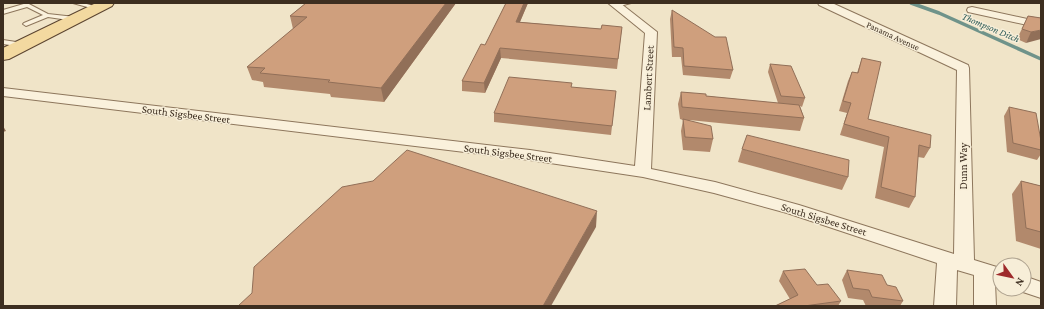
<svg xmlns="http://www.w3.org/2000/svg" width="1044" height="309" font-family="'Crimson Pro',serif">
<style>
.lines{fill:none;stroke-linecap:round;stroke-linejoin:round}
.stream{stroke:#6f938a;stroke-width:3.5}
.lane-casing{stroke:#8d765c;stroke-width:2}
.street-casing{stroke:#8d765c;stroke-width:2}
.primary-casing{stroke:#5b4430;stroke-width:2}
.lane{fill:#faf1dc;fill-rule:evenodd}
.street{fill:#faf1dc;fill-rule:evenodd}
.primary{fill:#f3d9a0;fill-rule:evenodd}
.wall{fill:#b2896c}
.shaded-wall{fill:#916f58}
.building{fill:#cf9f7d;stroke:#916f58}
.labels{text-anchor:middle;stroke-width:3;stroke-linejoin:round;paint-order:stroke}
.far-street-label{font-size:9px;fill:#3d2e20;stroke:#f7eed8}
.far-water-label{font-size:10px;font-style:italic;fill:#2f5d5a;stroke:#f7eed8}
.street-label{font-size:11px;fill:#3d2e20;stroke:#f7eed8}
</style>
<rect width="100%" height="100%" fill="#f0e4c8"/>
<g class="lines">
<polyline class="stream" points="911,3 939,13 1041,59"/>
<g class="lane-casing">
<g id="lane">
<polygon points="27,3 48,14 75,17 78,19 75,21 48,17 26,26 23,24 24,23 43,15 27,7 3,14 3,10"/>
<polygon points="73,3 83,3 101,8 98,10"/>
<polygon points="619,3 631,3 616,7 613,5"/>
<polygon points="3,40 23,43 26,45 23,47 3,44"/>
</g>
</g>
<g class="street-casing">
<g id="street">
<polygon points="608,3 620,3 657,32 651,169 715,182 799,205 954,254 957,70 819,5 818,3 832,3 968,65 969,68 974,260 1000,268 1000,284 995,282 996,306 974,306 974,275 957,270 956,306 934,306 937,263 787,213 714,193 643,177 530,160 3,96 3,88 530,150 635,166 645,33"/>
<polygon points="972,7 1041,22 1041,28 968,12 967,10 968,8"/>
<polygon points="1024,276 1041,282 1041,298 1017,290 1024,289"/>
</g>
</g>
<g class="primary-casing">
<polygon id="primary" points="96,3 114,3 112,6 9,59 3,60 3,48"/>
</g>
<use href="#lane" class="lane"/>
<use href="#street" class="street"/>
<use href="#primary" class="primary"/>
</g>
<g class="wall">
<polygon points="306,3 456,3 384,102 331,97 330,94 264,87 263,82 252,80 247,67 293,29 290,16"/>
<polygon points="506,3 528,3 520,22 601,29 622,27 617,69 501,58 485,93 462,91 462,81 485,45"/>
<polygon points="672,10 733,70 730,79 683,75 681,57 672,57 670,19"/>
<polygon points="1028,16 1041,18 1026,43 1017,39"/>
<polygon points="862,58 868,119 930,148 924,158 918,157 915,197 909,208 875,198 884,147 840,135 847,113 839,111 848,81 852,72 857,73"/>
<polygon points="770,64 805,98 802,107 800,106 804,118 800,131 689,120 713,139 710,152 683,150 681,131 683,120 680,119 678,104 681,92 706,96 778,103 768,72"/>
<polygon points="616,91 611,135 494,122 494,113"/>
<polygon points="1009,107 1041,141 1041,154 1037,160 1007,152 1004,116"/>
<polygon points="742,149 848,177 842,190 738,162"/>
<polygon points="1021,181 1041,186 1041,249 1016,241 1012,194"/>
<polygon points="847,270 887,285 903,301 900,306 866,306 863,300 848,298 842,280"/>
<polygon points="783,271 817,285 841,301 838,306 775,306 790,299 779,281"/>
</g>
<g class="shaded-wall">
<polygon points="446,3 456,3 384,102 381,88"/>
<polygon points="524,3 528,3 516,31 516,22"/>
<polygon points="1041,30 1041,39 1026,43 1031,32"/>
<polygon points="500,48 501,58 485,93 484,83"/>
<polygon points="3,126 6,131 3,132"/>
<polygon points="597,211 596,227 551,306 543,306"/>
</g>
<g class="building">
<polygon points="306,3 446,3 381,88 328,82 330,80 260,73 265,68 247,67 307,17 290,16"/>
<polygon points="506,3 524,3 516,22 601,29 602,25 622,27 618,59 500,48 484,83 462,81 481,44 485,45"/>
<polygon points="672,10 715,37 726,37 733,70 684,66 683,48 674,47"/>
<polygon points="1028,16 1041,18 1041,30 1031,32 1022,29"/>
<polygon points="862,58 881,62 868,119 931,135 930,148 919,145 915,197 881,187 889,137 844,124 851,103 843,101 852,72 858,73"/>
<polygon points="770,64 791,66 805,98 781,96"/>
<polygon points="509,77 572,83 571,87 616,91 612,126 494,113"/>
<polygon points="681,92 706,94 706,96 799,105 804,118 682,107"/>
<polygon points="1009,107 1036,113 1041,141 1041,150 1013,143"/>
<polygon points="683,119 711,126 713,139 685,137"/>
<polygon points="747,135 849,160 848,177 742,149"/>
<polygon points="407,150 597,211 543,306 238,306 252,293 254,267 342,187 373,181"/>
<polygon points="1021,181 1041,186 1041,232 1026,228"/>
<polygon points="805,269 817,285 828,284 841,301 804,306 775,306 798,295 783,271"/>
<polygon points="847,270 882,275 887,285 896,287 903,301 872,297 869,290 853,288"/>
</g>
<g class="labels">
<g class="far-street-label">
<text transform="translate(893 36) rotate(25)" y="3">Panama Avenue</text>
</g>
<g class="far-water-label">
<text transform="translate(991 27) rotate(23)" y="4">Thompson Ditch</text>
</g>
<g class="street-label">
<text transform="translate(648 78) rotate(-87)" y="4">Lambert Street</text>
<text transform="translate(186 114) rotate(7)" y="4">South Sigsbee Street</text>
<text transform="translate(508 153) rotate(7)" y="4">South Sigsbee Street</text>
<text transform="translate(963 166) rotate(-90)" y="4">Dunn Way</text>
<text transform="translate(824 219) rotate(17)" y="4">South Sigsbee Street</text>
</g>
</g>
<rect width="1044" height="309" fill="none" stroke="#3d2e20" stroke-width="8"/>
<g transform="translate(1012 277) rotate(123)"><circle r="19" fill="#f7eed8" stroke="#ada18e"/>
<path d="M0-3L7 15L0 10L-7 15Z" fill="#9e2a2b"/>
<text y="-6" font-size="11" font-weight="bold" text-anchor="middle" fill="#3d2e20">N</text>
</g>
</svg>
